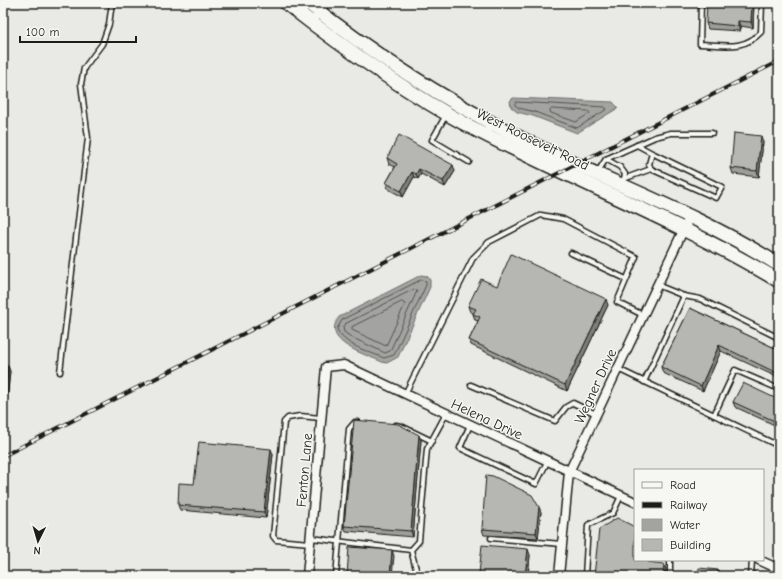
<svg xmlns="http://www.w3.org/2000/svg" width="782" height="579" font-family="'Comic Neue',sans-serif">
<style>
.water{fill:#a3a3a1;stroke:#6d6d6c}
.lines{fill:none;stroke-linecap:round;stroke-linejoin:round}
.shore{stroke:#525251;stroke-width:1}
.service-casing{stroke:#1c1c1c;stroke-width:7}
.minor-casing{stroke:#1c1c1c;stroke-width:11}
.primary-casing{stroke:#1c1c1c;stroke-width:16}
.service{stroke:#f6f6f2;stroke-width:4}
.minor{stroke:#f6f6f2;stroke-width:8}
.primary{stroke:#f6f6f2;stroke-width:13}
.rail-casing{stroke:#1c1c1c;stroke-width:4}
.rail{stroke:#f6f6f2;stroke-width:2.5;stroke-dasharray:8;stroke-linecap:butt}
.wall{fill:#9d9d9a;stroke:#1c1c1c}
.shaded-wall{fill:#7f7f7d;stroke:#1c1c1c}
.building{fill:#b6b6b3;stroke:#1c1c1c}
.labels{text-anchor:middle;stroke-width:3;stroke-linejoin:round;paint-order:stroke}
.street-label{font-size:14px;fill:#1c1c1c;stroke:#f6f6f2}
</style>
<rect width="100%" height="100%" fill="#e9e9e5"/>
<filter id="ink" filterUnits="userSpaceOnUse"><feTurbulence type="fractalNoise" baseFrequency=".025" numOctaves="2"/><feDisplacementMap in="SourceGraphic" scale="8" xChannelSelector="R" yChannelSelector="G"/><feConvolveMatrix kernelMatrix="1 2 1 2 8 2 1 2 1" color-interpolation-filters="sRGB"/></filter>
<g filter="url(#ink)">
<g class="water">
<polygon points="513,98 613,102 618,108 577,133 533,116 517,112 511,107 510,101"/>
<path d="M 421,275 L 427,276 L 430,280 L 430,287 L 398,357 L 387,363 L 382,362 C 365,354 320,342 339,317 Z"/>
</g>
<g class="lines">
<g class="shore">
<polygon points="516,102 605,107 607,109 577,128 535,112 519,108 515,105"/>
<polygon points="552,109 588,111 590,113 576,122 551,113 550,111"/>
<path d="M 421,280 L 426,281 L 426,285 L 394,355 L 384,358 C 370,352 343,345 337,329 L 342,320 Z"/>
<polygon points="415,289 417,291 390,351 385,353 351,337 344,332 343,327 345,324"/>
<polygon points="402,302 405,304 386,346 352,330 352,327"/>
</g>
<g class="service-casing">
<g id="service">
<path d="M 701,3 L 700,44 C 723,45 744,51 761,32 L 762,3"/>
<polyline points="446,115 432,140 469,162"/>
<polyline points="637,145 652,153 649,164 651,169 716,198 722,187 652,153"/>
<polyline points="606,159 620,167 625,174 623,183"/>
<polyline points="597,173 606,159 655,137 671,133 712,133"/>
<polyline points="626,178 651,169"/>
<polyline points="571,253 626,279"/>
<polyline points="657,285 684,296 700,299 779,338"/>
<polyline points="618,369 779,446"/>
<polyline points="60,372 88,138 81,84 84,68 102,44 109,24 112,3"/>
<polyline points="644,382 684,296"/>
<polyline points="471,385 555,421 566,407 573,403 596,414"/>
<polyline points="405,394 473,258 489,242 541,215 563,219 636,257 617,302 643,315"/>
<polyline points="714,415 735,370 779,389"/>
<polyline points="396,425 401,426 432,441"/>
<polyline points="470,425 460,448 536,484 547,462"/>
<polyline points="311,538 411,550 419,541 427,449 446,414"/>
<polyline points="491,538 562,544"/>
<polyline points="310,543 276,540 273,536 284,422 288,418 300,416 321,418"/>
<polyline points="411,550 416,569 415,576"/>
<polyline points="670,560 670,576"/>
<polyline points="336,576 349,429 355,422 358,422"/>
<polyline points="585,576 588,525 613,513 621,496"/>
<polyline points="751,576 752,560"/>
</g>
</g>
<g class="minor-casing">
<g id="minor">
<polyline points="317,15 325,3"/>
<polyline points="759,560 779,569"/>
<polyline points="307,576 326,367 344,365 635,502"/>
<polyline points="559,576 569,472 690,216"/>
</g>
</g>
<g class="primary-casing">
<g id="primary">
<path d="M 286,3 C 344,48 404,91 469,126 C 571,180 680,221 779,281"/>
<path d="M 308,3 C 379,59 456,107 538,147 C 619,186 703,217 779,265"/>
</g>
</g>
<use href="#service" class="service"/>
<use href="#minor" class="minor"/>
<use href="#primary" class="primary"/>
<g class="rail-casing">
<polyline id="rail" points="3,456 779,61"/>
</g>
<use href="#rail" class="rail"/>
</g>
<g class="wall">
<polygon points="754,3 753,28 740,26 740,31 708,29 706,23"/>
<polygon points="763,142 759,177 733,174 731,168"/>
<polygon points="387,158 455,171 445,187 421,174 418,179 414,177 403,197 388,189 386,183 395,167 389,164"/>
<polygon points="497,286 608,305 567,391 471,345 469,340 478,321 475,320 473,314 473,313 470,312 468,306"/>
<polygon points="690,308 779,350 779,378 721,351 703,391 663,373 661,367"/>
<polygon points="3,365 10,371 7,399 3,399"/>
<polygon points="779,400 779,427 735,407 733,402"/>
<polygon points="421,440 413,537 346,531 344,526"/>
<polygon points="273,454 266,518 180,510 178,505 194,484"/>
<polygon points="541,512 538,538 484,535 482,529"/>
<polygon points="530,555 528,576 480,576 479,574"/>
</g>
<g class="shaded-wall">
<polygon points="752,3 754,3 753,28 751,22"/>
<polygon points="738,21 740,26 740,31 738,26"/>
<polygon points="761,136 763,142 759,177 757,171"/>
<polygon points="453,165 455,171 445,187 443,181"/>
<polygon points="419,169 421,174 418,179 416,174"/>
<polygon points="412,172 414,177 403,197 401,191"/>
<polygon points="606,299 608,305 567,391 565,385"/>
<polygon points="719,345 721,351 703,391 701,386"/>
<polygon points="8,366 10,371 7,399 5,394"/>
<polygon points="419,435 421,440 413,537 411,531"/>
<polygon points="271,449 273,454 266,518 264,512"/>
<polygon points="539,507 541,512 538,538 536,533"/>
<polygon points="528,549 530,555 528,576 525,576"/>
<polygon points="392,550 394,556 392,576 390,576"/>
<polygon points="664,564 666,569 665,576 663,576"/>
<polygon points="718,570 720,575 720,576 717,576"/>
</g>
<g class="building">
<polygon points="707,3 752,3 751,22 738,21 738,26 706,23"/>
<polygon points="734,133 761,136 757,171 731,168"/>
<polygon points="399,135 453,165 443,181 419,169 416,174 412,172 401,191 386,183 397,164 387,158"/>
<polygon points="511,254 606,299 565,385 469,340 480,317 473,314 476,309 468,306 481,279 497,286"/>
<polygon points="690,308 779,350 779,374 719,345 701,386 661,367"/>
<polygon points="3,365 8,366 5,394 3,393"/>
<polygon points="743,383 779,400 779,423 733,402"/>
<polygon points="354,420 398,424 419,435 411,531 344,526"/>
<polygon points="199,442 271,449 264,512 178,505 179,483 194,484"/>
<polygon points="486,475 493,476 532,495 539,507 536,533 482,529"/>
<polygon points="617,518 635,527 635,560 648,560 648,562 664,564 663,576 594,576 599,529"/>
<polygon points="482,545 528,549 525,576 506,576 479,574"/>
<polygon points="349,547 392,550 390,576 347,576"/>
<polygon points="699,568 718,570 717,576 698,576"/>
</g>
</g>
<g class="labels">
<g class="street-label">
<text transform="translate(533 139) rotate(26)" y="5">West Roosevelt Road</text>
<text transform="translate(595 386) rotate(-65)" y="5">Wegner Drive</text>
<text transform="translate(487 419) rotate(25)" y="5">Helena Drive</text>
<text transform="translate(304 470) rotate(-85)" y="5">Fenton Lane</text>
</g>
</g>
<rect width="782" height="579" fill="none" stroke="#f6f6f2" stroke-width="16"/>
<rect x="8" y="8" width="766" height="563" fill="none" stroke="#1c1c1c" stroke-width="1.5" filter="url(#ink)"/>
<rect x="634" y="469" width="130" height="92" fill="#f6f6f2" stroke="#9f9f9c"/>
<rect x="642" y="482" width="20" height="6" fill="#f6f6f2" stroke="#9f9f9c"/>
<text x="670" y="489" font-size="12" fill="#1c1c1c">Road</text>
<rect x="642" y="502" width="20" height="6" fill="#1c1c1c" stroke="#9f9f9c"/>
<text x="670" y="509" font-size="12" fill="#1c1c1c">Railway</text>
<rect x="642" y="519" width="20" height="12" fill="#a3a3a1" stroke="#9f9f9c"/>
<text x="670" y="529" font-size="12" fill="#1c1c1c">Water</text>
<rect x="642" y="539" width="20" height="12" fill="#b6b6b3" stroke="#9f9f9c"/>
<text x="670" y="549" font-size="12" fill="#1c1c1c">Building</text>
<g transform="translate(38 541) rotate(185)" stroke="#f6f6f2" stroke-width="3" paint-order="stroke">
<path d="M0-3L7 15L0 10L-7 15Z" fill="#1c1c1c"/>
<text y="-6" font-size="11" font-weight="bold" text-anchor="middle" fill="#1c1c1c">N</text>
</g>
<path d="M20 36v6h116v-6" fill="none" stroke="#1c1c1c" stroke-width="2"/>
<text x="26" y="36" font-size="12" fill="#1c1c1c" stroke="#f6f6f2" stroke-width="3" paint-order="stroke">100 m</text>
</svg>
